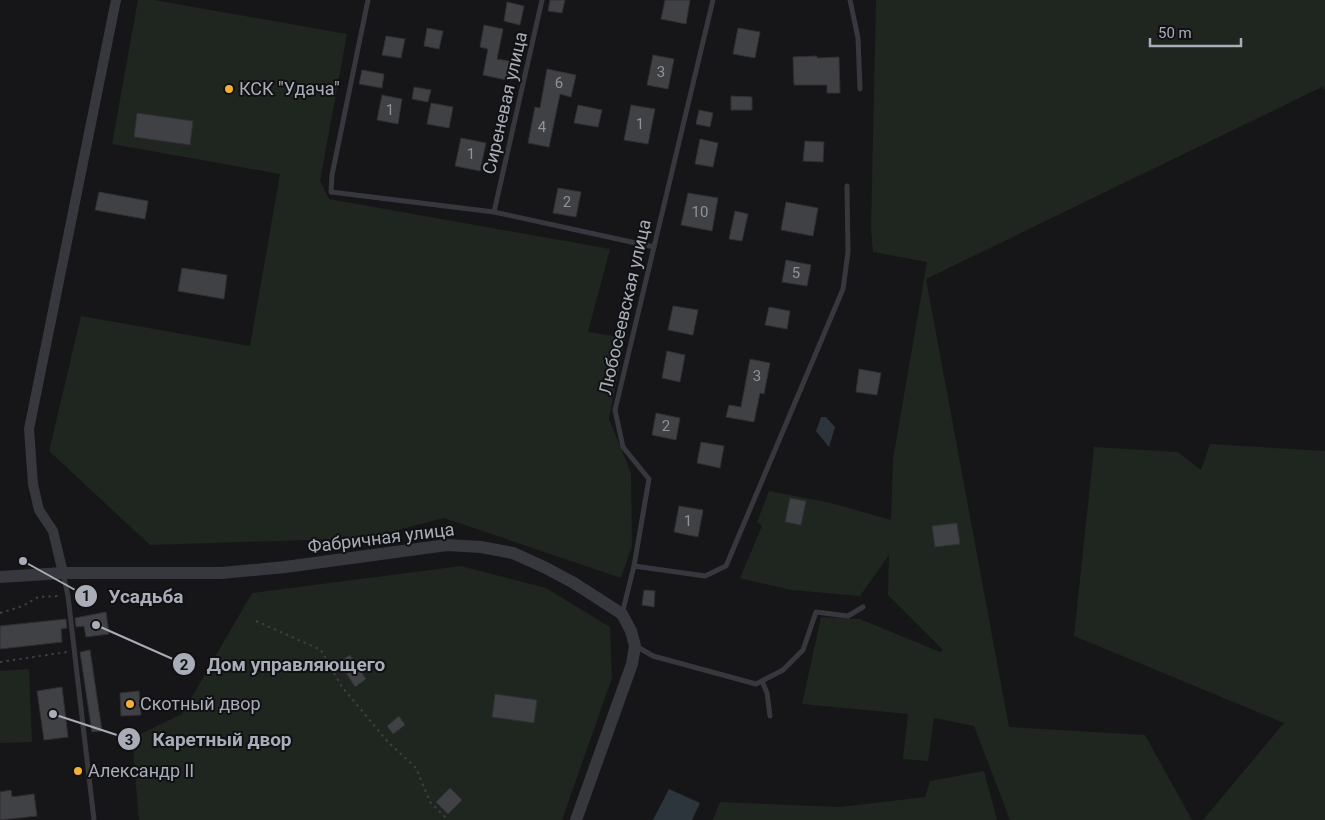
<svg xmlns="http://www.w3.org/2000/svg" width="1325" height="820" font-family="Roboto,sans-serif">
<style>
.green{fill:#1e261f}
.water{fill:#2c353c}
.building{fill:#404145;stroke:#303034}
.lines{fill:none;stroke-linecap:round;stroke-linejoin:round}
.path{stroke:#3d3f44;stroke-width:2;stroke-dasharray:2.5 4;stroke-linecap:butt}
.service{stroke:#37383d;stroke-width:5}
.minor{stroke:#37383d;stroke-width:10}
.tertiary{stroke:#37383d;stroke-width:12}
.poi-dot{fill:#f2b134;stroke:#111113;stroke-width:2}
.labels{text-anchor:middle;stroke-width:4;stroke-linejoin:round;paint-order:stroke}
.number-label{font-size:15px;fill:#8e929b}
.poi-label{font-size:18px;fill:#a8adb8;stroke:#111113;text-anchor:start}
.street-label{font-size:18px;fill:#a8adb8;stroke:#111113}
.leader{fill:none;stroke:#a8adb8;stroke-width:2}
.callout-dot{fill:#a8adb8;stroke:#111113;stroke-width:2}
.mark-label{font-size:15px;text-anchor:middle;font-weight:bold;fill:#111}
.callout-label{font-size:19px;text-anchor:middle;font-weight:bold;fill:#a8adb8;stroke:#111113;stroke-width:4;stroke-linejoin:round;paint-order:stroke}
</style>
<rect width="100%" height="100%" fill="#161618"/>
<g class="green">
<polygon points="138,0 154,0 347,34 320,181 329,199 610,249 588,332 625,338 609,419 631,473 632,546 621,578 444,518 367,538 150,545 49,451 81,316 250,346 280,174 112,144"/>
<polygon points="876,0 1325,0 1325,90 1322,87 926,279 1009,727 1145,735 1192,820 1010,820 974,726 934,718 928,761 903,759 908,714 802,704 821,617 860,619 940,652 943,650 888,595 889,555 860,596 791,590 740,578 762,526 757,522 769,491 831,503 891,520 893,459 927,262 873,252 871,229"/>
<polygon points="1210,444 1325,451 1325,820 1203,820 1284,723 1074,636 1094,447 1178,452 1201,470"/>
<polygon points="461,566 546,588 610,627 612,678 562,820 139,820 132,738 182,714 252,593"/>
<polygon points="29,669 32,742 0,743 0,671"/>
<polygon points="984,771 997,820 713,820 720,802 840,807 925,797 930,781"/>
</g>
<g class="water">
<polygon points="821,417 826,417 835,427 829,447 816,431"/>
<polygon points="669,789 700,803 692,820 653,820"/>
</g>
<g class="building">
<polygon points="550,0 565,0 562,13 548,11"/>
<polygon points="665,0 690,0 686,24 661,19"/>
<polygon points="507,2 524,6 520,25 504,21"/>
<polygon points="484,25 503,29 497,59 514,62 511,81 483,75 488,49 480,47"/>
<polygon points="427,28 443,31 439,49 424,46"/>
<polygon points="738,28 760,32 755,58 733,54"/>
<polygon points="386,36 405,39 401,58 382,55"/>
<polygon points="653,55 674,59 668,89 647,85"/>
<polygon points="817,56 817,58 839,57 840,93 827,93 827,85 794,85 793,57"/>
<polygon points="547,69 576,75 571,97 560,94 549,147 528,143 535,107 540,108"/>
<polygon points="362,70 384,74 382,88 359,84"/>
<polygon points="414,87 431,90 428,102 412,99"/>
<polygon points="382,95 402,99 398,124 377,120"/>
<polygon points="731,96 752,97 752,110 731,110"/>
<polygon points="431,103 453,107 449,128 427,124"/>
<polygon points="578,105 602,110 598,127 574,123"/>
<polygon points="631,105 655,109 648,144 624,140"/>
<polygon points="699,110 713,113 710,127 696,124"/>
<polygon points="137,113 193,121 190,145 134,137"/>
<polygon points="461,138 486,143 480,171 455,166"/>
<polygon points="700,139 718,143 713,167 695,164"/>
<polygon points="805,141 824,142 823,162 803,161"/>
<polygon points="558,188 581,192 576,217 553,213"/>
<polygon points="99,192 148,201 145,219 95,210"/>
<polygon points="688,193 718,198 712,231 681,225"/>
<polygon points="786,202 818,208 813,236 781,230"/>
<polygon points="735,211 748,214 742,241 729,239"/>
<polygon points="786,260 811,265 807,286 782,282"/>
<polygon points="182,268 227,275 224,299 178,291"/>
<polygon points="673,306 698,310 693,335 668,330"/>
<polygon points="769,307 790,311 787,329 765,325"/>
<polygon points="667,351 685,355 680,382 662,378"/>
<polygon points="750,359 770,363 764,394 760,393 754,422 726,417 729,405 741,407"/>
<polygon points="859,369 881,373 877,395 856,392"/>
<polygon points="656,413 680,418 676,440 652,435"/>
<polygon points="701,442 724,446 720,468 697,463"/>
<polygon points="790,498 806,501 801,525 785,522"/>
<polygon points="679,506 703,510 698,537 674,532"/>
<polygon points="957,523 960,544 935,547 932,526"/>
<polygon points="644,590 655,591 654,607 642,605"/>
<polygon points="106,612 109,634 86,637 84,626 76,627 75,618"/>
<polygon points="66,619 67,628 61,629 62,642 0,649 0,626"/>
<polygon points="90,650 102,731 92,732 80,652"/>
<polygon points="350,655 366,679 355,687 339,662"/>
<polygon points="62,687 68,737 44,740 37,691"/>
<polygon points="139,691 141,715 121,716 120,693"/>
<polygon points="495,694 537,700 534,723 492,717"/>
<polygon points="399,716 405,725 393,734 387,726"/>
<polygon points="450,788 462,800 448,814 436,802"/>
<polygon points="11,790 12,797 34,794 37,816 0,820 0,792"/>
</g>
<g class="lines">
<g class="path">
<polyline points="0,613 23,606 38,597 59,596"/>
<polyline points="256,621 321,650 342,687 388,742 416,768 430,802 448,820"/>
<polyline points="0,662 67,652"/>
</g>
<g class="service">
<polyline points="368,0 332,175 331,192 494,212 654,247"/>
<polyline points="850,0 858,38 860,89"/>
<polyline points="494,212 542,0"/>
<polyline points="634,566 705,576 726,566 843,289 848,252 847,186"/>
<polyline points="63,573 68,596 94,820"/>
<polyline points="622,614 634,566 649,479 623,447 615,410 713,0"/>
<polyline points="636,646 653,656 756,684 783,670 803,650 816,612 848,616 863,607"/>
<polyline points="762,681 767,693 770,716"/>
</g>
<polyline class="minor" points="63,573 53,531 39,510 33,484 29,429 116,0"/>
<polyline class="tertiary" points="0,577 63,573 221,573 285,567 447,545 481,547 513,553 544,567 574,583 622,614 631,631 635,646 632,664 576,820"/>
</g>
<g class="poi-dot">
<circle cx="229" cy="89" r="5"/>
<circle cx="130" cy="704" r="5"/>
<circle cx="78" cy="771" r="5"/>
</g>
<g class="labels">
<g class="number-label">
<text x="661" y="77">3</text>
<text x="559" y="88">6</text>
<text x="390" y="115">1</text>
<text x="640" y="129">1</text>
<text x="542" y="132">4</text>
<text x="471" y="159">1</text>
<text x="567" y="207">2</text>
<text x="700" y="217">10</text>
<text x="796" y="278">5</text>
<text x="757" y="381">3</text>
<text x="666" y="431">2</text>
<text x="688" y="526">1</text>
</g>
<g class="poi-label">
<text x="239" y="95">КСК "Удача"</text>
<text x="140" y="710">Скотный двор</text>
<text x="88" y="777">Александр II</text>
</g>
<g class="street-label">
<text transform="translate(505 103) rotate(-77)" y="6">Сиреневая улица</text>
<text transform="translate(625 307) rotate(-77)" y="6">Любосеевская улица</text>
<text transform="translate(381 538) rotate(-7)" y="6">Фабричная улица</text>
</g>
</g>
<path class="leader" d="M23 561L86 596M96 625L184 664M53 714L129 739"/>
<g class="callout-dot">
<circle cx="23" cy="561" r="5"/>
<circle cx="96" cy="625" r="5"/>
<circle cx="53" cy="714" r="5"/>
<circle cx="86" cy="596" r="12"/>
<circle cx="184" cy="664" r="12"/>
<circle cx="129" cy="739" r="12"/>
</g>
<g class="mark-label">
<text x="86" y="601">1</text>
<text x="184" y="670">2</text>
<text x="129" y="745">3</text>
</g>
<g class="callout-label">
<text x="146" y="603">Усадьба</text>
<text x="296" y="671">Дом управляющего</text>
<text x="222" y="746">Каретный двор</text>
</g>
<path d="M1150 38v8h91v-8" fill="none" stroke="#a8adb8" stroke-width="2.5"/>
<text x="1158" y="38" font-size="15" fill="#a8adb8" stroke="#111113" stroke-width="4" paint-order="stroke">50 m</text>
</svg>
